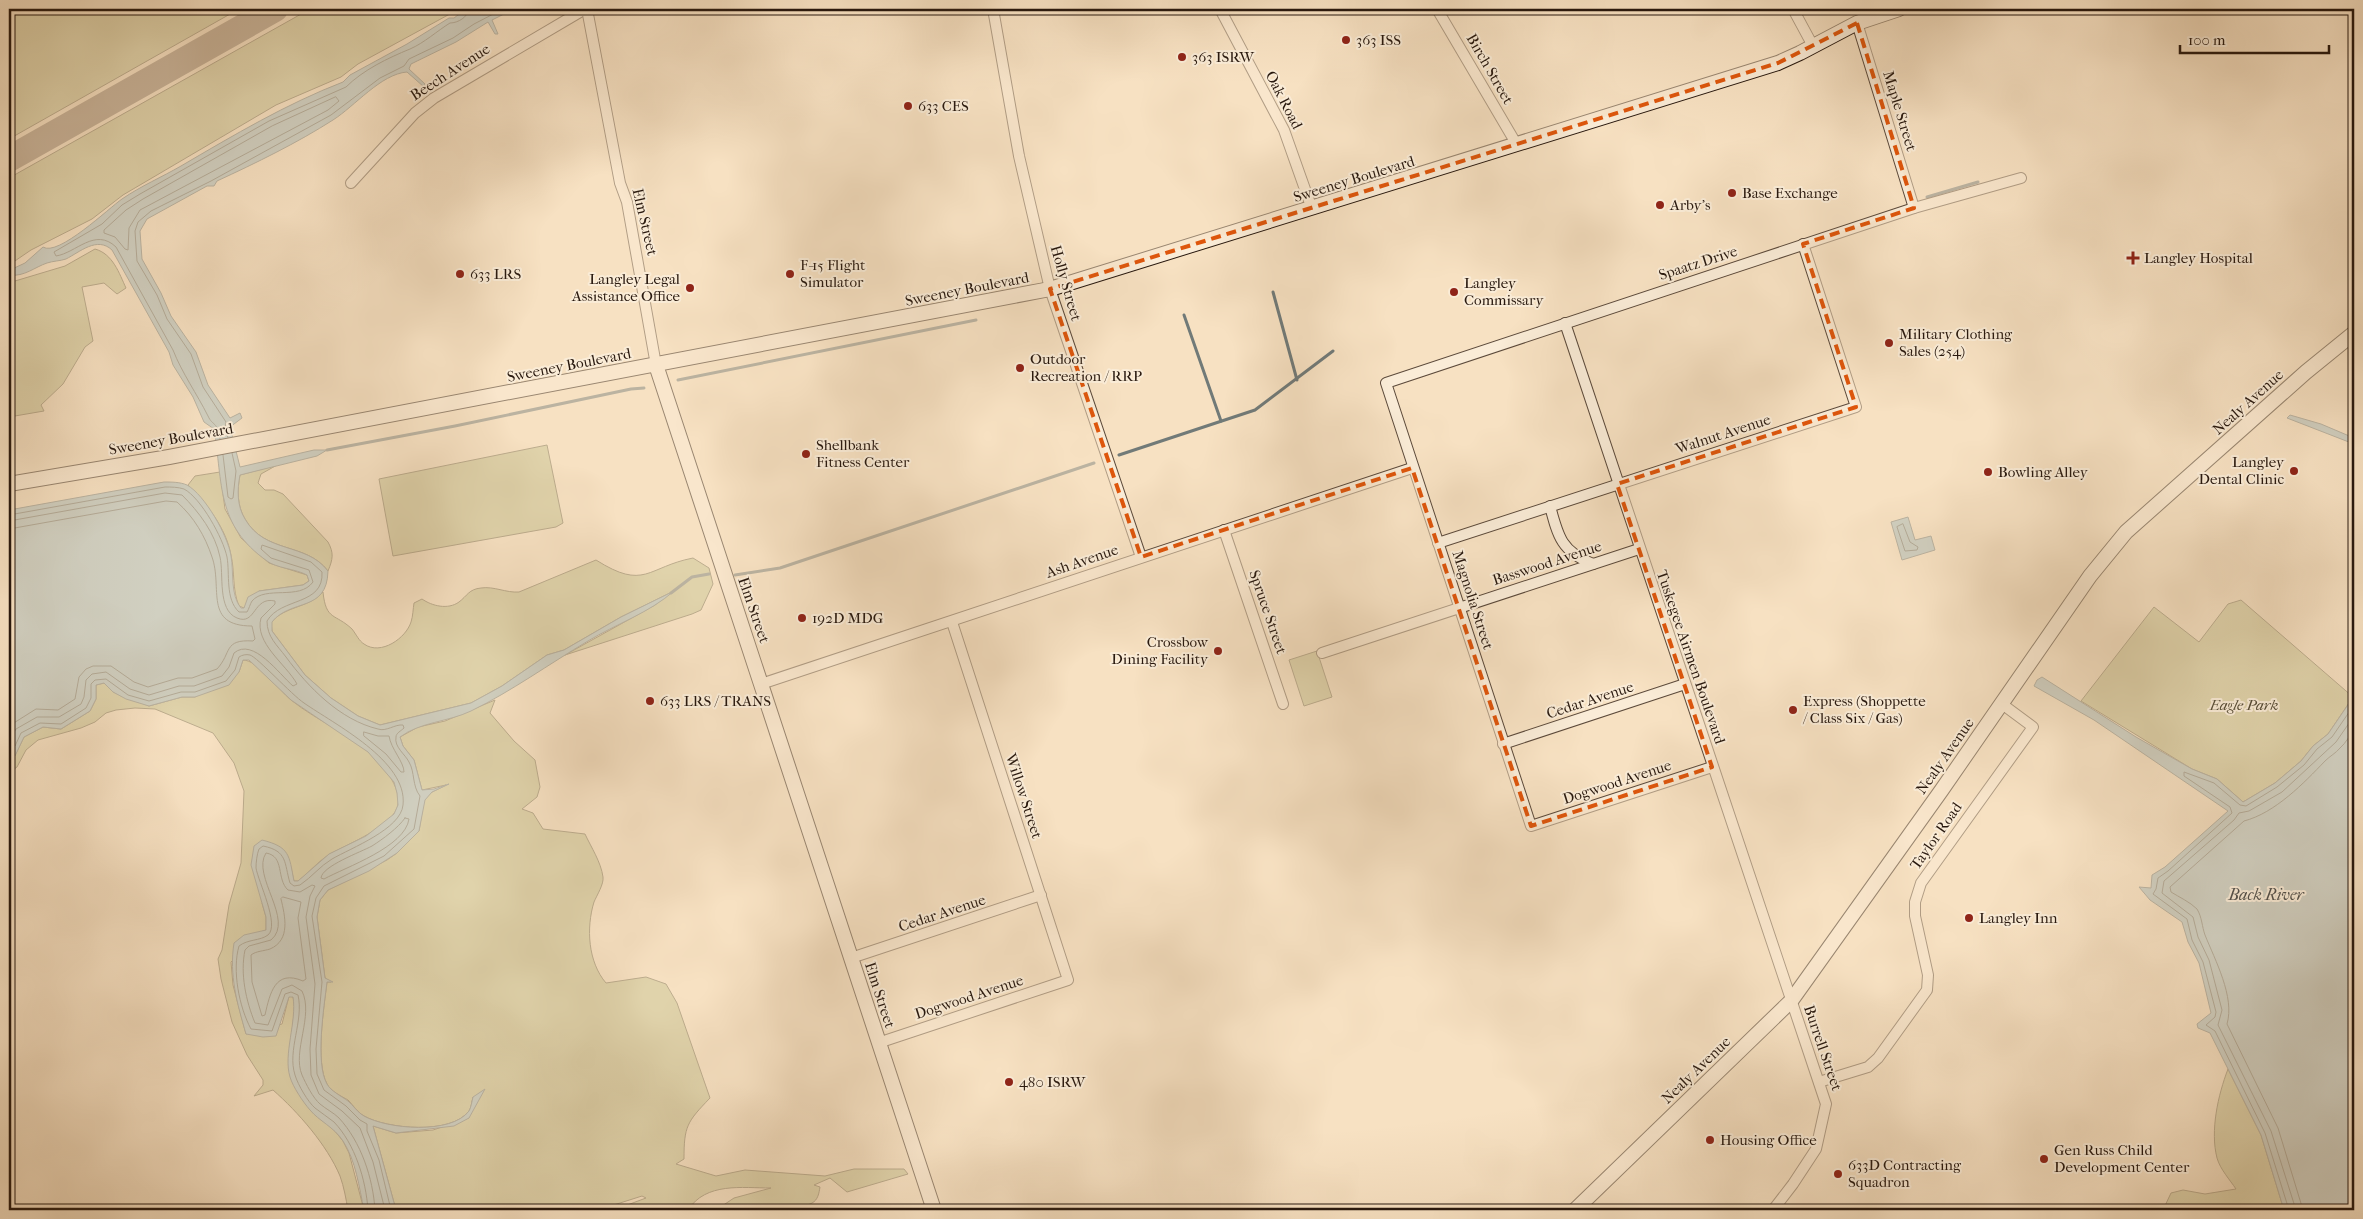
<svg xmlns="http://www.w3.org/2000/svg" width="2363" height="1219" font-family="'IM FELL French Canon',serif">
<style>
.green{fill:#c3c18f;stroke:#766c4e}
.water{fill:#a2bbbe;stroke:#717a78}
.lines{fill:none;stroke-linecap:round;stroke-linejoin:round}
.shore{stroke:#656a66;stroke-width:1}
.stream{stroke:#717a78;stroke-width:3}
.taxiway{stroke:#907c68;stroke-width:26}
.street-casing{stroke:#5c4a3b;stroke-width:12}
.secondary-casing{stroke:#28180e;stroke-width:16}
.street{stroke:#faecd7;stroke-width:10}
.secondary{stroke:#faecd7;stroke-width:14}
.marked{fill:none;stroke:#de560c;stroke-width:4;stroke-dasharray:10 6;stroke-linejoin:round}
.poi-dot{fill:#8f2418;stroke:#faecd7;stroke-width:2}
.labels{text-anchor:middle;stroke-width:4;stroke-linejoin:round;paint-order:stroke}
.poi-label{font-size:15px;fill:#28180e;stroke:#faecd7;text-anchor:start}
.street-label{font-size:15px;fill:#28180e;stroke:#faecd7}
.park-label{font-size:15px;font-style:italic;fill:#564b35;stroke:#faecd7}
.water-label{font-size:16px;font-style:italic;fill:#53514c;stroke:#faecd7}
</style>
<rect width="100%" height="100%" fill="#f7e1c2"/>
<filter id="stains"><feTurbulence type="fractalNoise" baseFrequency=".004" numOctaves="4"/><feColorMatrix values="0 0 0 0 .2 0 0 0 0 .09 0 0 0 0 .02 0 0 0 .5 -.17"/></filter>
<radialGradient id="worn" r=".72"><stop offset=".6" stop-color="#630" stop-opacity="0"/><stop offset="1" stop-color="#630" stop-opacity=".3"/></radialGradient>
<g class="green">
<polygon points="9,9 239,9 9,139"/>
<polygon points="310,9 459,9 358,64 341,77 276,105 123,195 92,219 31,250 9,265 9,178"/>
<path d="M 95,249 C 113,254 119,273 126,288 L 117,294 L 104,283 L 82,287 L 93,341 L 85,347 L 63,384 L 41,405 L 44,411 L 9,417 L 9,278 L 15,281 L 65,266 Z"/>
<polygon points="547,445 563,523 556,527 393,556 379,479"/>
<path d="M 277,465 L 261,474 L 258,483 L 265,490 L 274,490 L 283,494 L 328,542 C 334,553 333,559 328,571 C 306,542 265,554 245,519 C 237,506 237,490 240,475 Z"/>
<path d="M 220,472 L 225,509 L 241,538 L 269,563 L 307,575 L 309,581 L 303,585 L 259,591 L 244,608 L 239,606 C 232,589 235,572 231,555 C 226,528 207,504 188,485 L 195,476 Z"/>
<path d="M 693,558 L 709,568 L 713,584 L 701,610 L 692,614 L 565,655 L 655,605 L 672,592 L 621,617 L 564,650 L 547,655 L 502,686 L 471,703 L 380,725 L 358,716 L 331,698 L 305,675 L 272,631 L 271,622 C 285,606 309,608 323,592 C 326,621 335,613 352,629 C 356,634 359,641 364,644 C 381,656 406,638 411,622 C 413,616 413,609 414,603 L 422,599 C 432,606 448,610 459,602 C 467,596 469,589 481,588 C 494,586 506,593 519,592 L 596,560 C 645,591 647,567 693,558 Z"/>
<polygon points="2241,600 2353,697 2328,734 2313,746 2301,761 2275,783 2243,802 2217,779 2192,769 2081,701 2154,607 2199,642 2228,604"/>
<polygon points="1317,651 1332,697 1304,706 1289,660"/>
<path d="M 243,660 C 258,660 279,690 291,700 C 317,721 356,737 378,761 C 388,773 400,788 398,804 C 396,825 346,845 330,854 C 317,862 309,873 298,881 L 294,881 L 291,868 L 262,903 L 266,917 L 266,930 L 261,932 L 231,962 L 233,985 L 246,1034 L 282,1024 L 289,996 L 293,997 L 295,1007 L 289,1054 L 330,1125 L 343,1141 L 349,1153 L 364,1210 L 348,1210 C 346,1199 344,1187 340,1176 C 327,1145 298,1112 273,1090 L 254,1096 L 263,1085 L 263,1080 L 247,1055 L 232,1022 L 221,979 L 218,959 L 222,950 L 229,905 L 241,863 L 244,791 L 234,763 L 213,733 L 155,709 L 135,708 L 116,710 L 106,713 L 95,722 L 81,728 L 38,740 L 26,750 L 17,767 L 9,773 L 9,751 L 15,755 L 24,737 L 43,727 L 61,729 L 90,711 L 96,699 L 96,685 L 104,683 L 113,692 L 149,706 L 182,697 L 195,697 L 239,672 Z"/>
<path d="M 495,700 L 490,713 L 514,741 L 535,760 L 540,787 L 537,797 L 522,809 L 533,813 L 543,829 L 585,834 C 591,847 601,862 603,877 C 604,884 597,895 594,902 C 586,928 588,962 606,983 L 646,977 L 666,984 L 677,1003 L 710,1098 C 687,1122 684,1126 684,1159 L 676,1164 L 716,1176 L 745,1170 L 825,1176 L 854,1169 L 904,1169 L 908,1174 L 847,1192 L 830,1178 L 814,1185 L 820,1187 C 819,1193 818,1200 812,1203 C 789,1216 743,1210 716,1210 L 734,1198 L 771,1188 C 742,1188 706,1182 688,1210 L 614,1210 L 646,1198 L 642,1196 L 598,1210 L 396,1210 L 373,1126 L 396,1133 L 433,1130 L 469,1118 L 473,1097 C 472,1101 471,1108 469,1111 C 451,1135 387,1129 364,1116 C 358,1113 353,1105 348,1100 C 341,1096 330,1091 327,1084 C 315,1062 324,1007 327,982 L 331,982 L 325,978 L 317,917 L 320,900 L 328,890 L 387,860 L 397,853 L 419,831 L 424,800 L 432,792 L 446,785 L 422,790 L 414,760 L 403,746 L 400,737 L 418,727 L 445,721 Z"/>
<path d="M 2228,1069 L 2261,1135 L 2284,1210 L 2163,1210 L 2171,1193 L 2183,1190 L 2205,1194 L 2236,1189 C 2230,1180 2220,1169 2217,1158 C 2210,1131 2218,1095 2228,1069 Z"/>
</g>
<g class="water">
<path d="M 466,9 L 514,9 L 492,20 L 498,34 L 495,34 L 488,22 L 456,42 L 411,64 L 409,69 L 425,84 L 424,87 L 407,72 C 381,74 355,106 333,120 C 297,143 256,163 217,181 L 214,186 L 207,186 L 147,219 L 140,231 L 142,259 L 161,293 L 171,316 L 196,352 L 208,385 L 230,418 L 240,413 L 242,418 L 230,427 L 240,467 L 314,450 L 327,450 L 317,456 L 240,475 C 237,490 237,506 245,519 C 265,554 306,542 328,571 C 327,613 291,598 272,622 L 272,631 L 305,675 L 331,698 L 358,716 L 380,725 L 471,703 L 502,686 L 547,655 L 564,650 L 621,617 L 674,591 C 649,613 616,624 588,641 C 549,664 512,691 471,711 C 448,722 420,722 400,737 L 403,746 L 414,760 L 422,790 L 434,789 L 449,784 L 432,792 L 425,800 L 419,831 L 397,853 L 369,871 L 328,890 L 320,900 L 317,917 L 325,978 L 333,982 L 327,982 C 324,1007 315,1063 327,1084 C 331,1091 341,1096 348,1101 C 353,1105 358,1113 364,1116 C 387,1129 451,1135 469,1111 C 471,1108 472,1101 473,1097 L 485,1089 L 469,1118 L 454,1126 L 396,1133 L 373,1126 L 396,1210 L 364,1210 C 359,1187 356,1161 343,1141 C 334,1127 319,1121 310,1110 C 303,1102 293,1087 290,1077 C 283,1054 297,1022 293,997 L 289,997 L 276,1036 L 263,1037 L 246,1034 C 237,1003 229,975 234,943 L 244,935 L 266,930 L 266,917 L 251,865 L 254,846 L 262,840 C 290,847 289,855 294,881 L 298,881 L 329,854 L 366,836 L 394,814 L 398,805 L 397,793 L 394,782 L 368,752 L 291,700 L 249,660 L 243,660 L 239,672 L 229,685 L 195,697 L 182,697 L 149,706 L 126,699 L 113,692 L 104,683 L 96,685 L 96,699 L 90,711 L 61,729 L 43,727 L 24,737 L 15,756 L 9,750 L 9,510 L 164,482 C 172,482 180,482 187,485 C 205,495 228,536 231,556 C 234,572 230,595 241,608 L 244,608 L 248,597 L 259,591 L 303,585 L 309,581 L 307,575 C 296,569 276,568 267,561 C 216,525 223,484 214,429 L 204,422 L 193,397 L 173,365 L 169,352 L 112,250 C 97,236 80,252 66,259 C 60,261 53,261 47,263 C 35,267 24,277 10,275 L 10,270 L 25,263 L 43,247 C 58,257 109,208 122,199 C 141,186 162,177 181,166 C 234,135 286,104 343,82 L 350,75 L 407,44 L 449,18 L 454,18 Z"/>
<polygon points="2290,415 2321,424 2354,438 2354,444 2287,418"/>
<polygon points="1908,517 1915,540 1931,536 1935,550 1902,560 1891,522"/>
<polygon points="2042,677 2136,737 2192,769 2217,779 2243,802 2275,783 2301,761 2313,746 2328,734 2354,696 2354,1210 2284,1210 2261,1135 2210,1033 2198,1028 2197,1024 2211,1013 2199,963 2188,942 2182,922 2150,900 2139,887 2151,888 2152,875 2165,867 2228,811 2094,720 2034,686 2037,680"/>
</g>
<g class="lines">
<g class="shore">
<polygon points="336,97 339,101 328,110 140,210 129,228 128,250 125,249 115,237 104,233 104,230 126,210 143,199 272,126"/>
<polyline points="228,438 225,428 226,422 203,387 191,354 167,319 157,295 137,261 135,231 138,222 151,211 211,181 331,115 380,78 404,66 409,59 453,38 474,24 503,9"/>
<path d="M 220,439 C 217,420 213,427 208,416 C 197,394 182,373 173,350 L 116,247 C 95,227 76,253 56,256 L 54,252 L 102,224 L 122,205 L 140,194 L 269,121 L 346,87 C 363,70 388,58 410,49 C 424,43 437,31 450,23 C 458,23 468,17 469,9"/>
<polyline points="223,455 228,497 231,499 233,498 236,471 232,453"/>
<path d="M 9,515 L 165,487 C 171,487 178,487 184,489 C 201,498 223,538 227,557 C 230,574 225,599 239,612 L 247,612 C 249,609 250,604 252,601 C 266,585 299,601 313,582 L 309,570 L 271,558 L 261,549 L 262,545 L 311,562 L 322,572 C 324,606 281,597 267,621 C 267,637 277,645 286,657 C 308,687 340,720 378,729 C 386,732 395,724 403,725 L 404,728 C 401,731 396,733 396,737 C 394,747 405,754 409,762 C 415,772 412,786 420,796 L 414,829 L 384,856 L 324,886 L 316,898 L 312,916 L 322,982 L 316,1049 L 317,1074 L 324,1090 L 346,1106 L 360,1120 L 367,1124 L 367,1131 L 379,1160 L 391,1210"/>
<path d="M 9,521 L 165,493 L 182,495 C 199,512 215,533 220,557 C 224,574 217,610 237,618 C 256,626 253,596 275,601 L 275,604 L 261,618 C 254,643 286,664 297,684 L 293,686 C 279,674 253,637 234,653 L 229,667 L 222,676 L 194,686 L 179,686 L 149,695 L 130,689 L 106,672 L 92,674 L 86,680 L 84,697 L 81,704 L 59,717 L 37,717 L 16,729 L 9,741"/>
<polygon points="1903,524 1910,542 1918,547 1917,550 1905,551 1897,527"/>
<path d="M 9,529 L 166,501 L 177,502 C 194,517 205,536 212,557 C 223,588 203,626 252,626 L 255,639 L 253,641 C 223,639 232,653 217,669 L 192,678 L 178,678 L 148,687 L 134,682 L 111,666 L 93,666 L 86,669 L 79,677 L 75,699 L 58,710 L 36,709 L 9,726"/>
<path d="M 364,732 L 378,736 L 389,736 C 391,749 404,762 404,772 L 401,772 L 386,754 L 364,736 Z"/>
<path d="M 9,747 L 15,746 L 21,733 L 40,723 L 61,724 L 86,708 L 91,698 L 91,684 L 95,680 L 106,679 L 128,695 L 149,701 L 181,692 L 195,692 L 226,681 L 235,670 L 239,657 C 242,655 246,654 250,655 C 257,657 292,695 304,703 C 334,724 408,761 403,805 C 401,829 351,848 332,859 C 320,866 312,877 300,885 L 294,886 L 290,883 C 284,863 288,851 263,846 L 259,849 C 257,854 256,862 256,868 C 258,881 280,925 268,935 C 260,941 248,939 239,946 C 232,970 239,1007 251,1029 L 272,1031 L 285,994 L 291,992 L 298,995 C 304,1021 287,1050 295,1075 C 298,1085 308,1102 315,1108 C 321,1113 328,1117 334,1122 C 355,1144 366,1180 368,1210"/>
<path d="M 405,818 L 409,819 C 405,847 346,867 324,879 L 321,878 C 322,866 361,852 372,846 C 383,839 398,828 405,818 Z"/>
<path d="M 283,897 L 301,902 L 298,918 L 306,979 L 303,981 C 275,969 270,993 265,1015 L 262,1016 L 252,982 L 251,955 C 256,951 264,951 270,949 C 291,940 285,916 281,899 Z"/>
<path d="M 375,1210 C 373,1178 361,1142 339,1118 C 334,1113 326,1109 320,1104 C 313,1098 306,1084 302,1075 C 292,1051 314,1016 302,991 L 292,985 L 282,989 L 268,1025 L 255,1023 C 246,1001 240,974 245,950 L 249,946 L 271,940 C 295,920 251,876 266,853 C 285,856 276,879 288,890 L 300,892 L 312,885 L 315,886 L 310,896 L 306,917 L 315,984 L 310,1049 L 311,1075 L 319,1094 L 342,1111 L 360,1128 L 373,1162 L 385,1210"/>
<polyline points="2289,1210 2265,1133 2215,1031 2206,1025 2215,1017 2216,1012 2203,962 2192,940 2187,919 2153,894 2156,889 2158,878 2168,871 2232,813 2230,807 2184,776 2184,772 2214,783 2240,805 2246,806 2277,787 2304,765 2317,749 2332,737 2354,705"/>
<polyline points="2296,1210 2271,1131 2218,1025 2222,1010 2209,960 2198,937 2193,917 2162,893 2164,881 2234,820 2239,813 2249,811 2282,792 2336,742 2354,716"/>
<path d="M 2303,1210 L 2278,1128 L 2227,1024 C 2235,997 2215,960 2205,935 C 2202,927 2202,917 2197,909 C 2190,902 2179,897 2171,892 L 2170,887 L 2244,821 C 2275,813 2304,783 2325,761 C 2330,756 2336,753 2340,748 C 2346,743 2350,735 2354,729"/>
</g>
<g class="stream">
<polyline points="1927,197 1978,182"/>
<polyline points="1273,292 1297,380"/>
<polyline points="1184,315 1221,421"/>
<polyline points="678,380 976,320"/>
<polyline points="327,450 455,426 631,389 644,388"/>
<polyline points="1119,455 1255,410 1333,351"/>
<polyline points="735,575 780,568 1094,463"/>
<polyline points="671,593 692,577 709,574"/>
</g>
<polyline class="taxiway" points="9,159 275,9"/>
<g class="street-casing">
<g id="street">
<polyline points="587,9 620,183 627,202 656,365"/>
<polyline points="993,9 1019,156 1050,289 1141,557"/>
<polyline points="1220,9 1284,130 1312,209"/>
<polyline points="1437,9 1517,145"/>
<polyline points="1793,9 1813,46"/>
<polyline points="1857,23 1914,208"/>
<polyline points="351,183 415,113 434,98 585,9"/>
<polyline points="1565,323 1826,1104 1816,1149 1793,1184 1773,1210"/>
<path d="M 1550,506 C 1558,537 1562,552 1593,564"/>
<polyline points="1224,530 1283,704"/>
<polyline points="1438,543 1856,407 1803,244"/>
<polyline points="1322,653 1639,549"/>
<polyline points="761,684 1412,468"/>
<polyline points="1503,744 1685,684"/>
<polyline points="1712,767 1531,826 1386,383 1914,208 2021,178"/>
<polyline points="851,958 1041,895"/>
<polyline points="878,1043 1068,980 952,622"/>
<polyline points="1819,1082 1868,1067 1878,1058 1927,990 1928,975 1915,916 1915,902 1921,883 2033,727 2002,704"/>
</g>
</g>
<g class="secondary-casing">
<g id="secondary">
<polyline points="656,365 934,1210"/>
<polyline points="9,484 169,457 1050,289 1778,63 1800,53 1857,23 1899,9"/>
<polyline points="1575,1210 1791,1001 1941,791 2090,576 2126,532 2306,372 2354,333"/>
</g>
</g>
<use href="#street" class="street"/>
<use href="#secondary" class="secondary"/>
</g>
<path d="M0 0H2363V1219H0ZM 1857,23 L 1914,208 L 1803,244 L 1856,407 L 1617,484 L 1712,767 L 1531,826 L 1412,468 L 1141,557 L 1050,289 L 1778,63 Z" fill="#f7e1c2" fill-opacity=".55" fill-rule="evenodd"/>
<path class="marked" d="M 1857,23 L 1914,208 L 1803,244 L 1856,407 L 1617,484 L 1712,767 L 1531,826 L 1412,468 L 1141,557 L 1050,289 L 1778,63 Z"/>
<g class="poi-dot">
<circle cx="1346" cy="40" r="5"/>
<circle cx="1182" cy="57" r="5"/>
<circle cx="908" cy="106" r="5"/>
<circle cx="1732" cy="193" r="5"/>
<circle cx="1660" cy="205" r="5"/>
<path d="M2130.5 250.5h5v5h5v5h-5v5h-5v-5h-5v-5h5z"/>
<circle cx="460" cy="274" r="5"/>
<circle cx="790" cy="274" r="5"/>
<circle cx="690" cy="288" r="5"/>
<circle cx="1454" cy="292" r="5"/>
<circle cx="1889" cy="343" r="5"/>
<circle cx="1020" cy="368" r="5"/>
<circle cx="806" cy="454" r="5"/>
<circle cx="2294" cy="471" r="5"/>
<circle cx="1988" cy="472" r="5"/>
<circle cx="802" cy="618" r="5"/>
<circle cx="1218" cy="651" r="5"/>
<circle cx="650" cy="701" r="5"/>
<circle cx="1793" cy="710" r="5"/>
<circle cx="1969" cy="918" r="5"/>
<circle cx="1009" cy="1082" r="5"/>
<circle cx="1710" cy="1140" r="5"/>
<circle cx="2044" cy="1159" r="5"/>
<circle cx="1838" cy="1174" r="5"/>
</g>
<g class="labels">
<g class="poi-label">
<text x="1356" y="45">363 ISS</text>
<text x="1192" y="62">363 ISRW</text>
<text x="918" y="111">633 CES</text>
<text x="1742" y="198">Base Exchange</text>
<text x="1670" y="210">Arby's</text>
<text x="2144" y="263">Langley Hospital</text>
<text x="800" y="270">F-15 Flight<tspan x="800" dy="17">Simulator</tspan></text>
<text x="470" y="279">633 LRS</text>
<text x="680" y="284" text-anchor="end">Langley Legal<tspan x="680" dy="17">Assistance Office</tspan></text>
<text x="1464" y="288">Langley<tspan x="1464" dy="17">Commissary</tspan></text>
<text x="1899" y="339">Military Clothing<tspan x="1899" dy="17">Sales (254)</tspan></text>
<text x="1030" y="364">Outdoor<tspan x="1030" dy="17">Recreation / RRP</tspan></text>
<text x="816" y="450">Shellbank<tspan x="816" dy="17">Fitness Center</tspan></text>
<text x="2284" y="467" text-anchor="end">Langley<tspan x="2284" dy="17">Dental Clinic</tspan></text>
<text x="1998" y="477">Bowling Alley</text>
<text x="812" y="623">192D MDG</text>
<text x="1208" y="647" text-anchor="end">Crossbow<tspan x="1208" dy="17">Dining Facility</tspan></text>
<text x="660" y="706">633 LRS / TRANS</text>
<text x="1803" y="706">Express (Shoppette<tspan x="1803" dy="17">/ Class Six / Gas)</tspan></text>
<text x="1979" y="923">Langley Inn</text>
<text x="1019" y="1087">480 ISRW</text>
<text x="1720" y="1145">Housing Office</text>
<text x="2054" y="1155">Gen Russ Child<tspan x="2054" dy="17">Development Center</tspan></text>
<text x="1848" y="1170">633D Contracting<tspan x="1848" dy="17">Squadron</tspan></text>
</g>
<g class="street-label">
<text transform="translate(1490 69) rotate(60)" y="5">Birch Street</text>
<text transform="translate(450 72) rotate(-33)" y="5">Beech Avenue</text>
<text transform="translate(1284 100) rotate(63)" y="5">Oak Road</text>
<text transform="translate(1900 111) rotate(73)" y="5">Maple Street</text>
<text transform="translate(1354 179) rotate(-17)" y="5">Sweeney Boulevard</text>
<text transform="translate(645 222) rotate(77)" y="5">Elm Street</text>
<text transform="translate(1698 263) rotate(-18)" y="5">Spaatz Drive</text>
<text transform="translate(1066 283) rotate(74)" y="5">Holly Street</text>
<text transform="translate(967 289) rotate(-11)" y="5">Sweeney Boulevard</text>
<text transform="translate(569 365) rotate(-11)" y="5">Sweeney Boulevard</text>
<text transform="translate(2248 402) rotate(-42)" y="5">Nealy Avenue</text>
<text transform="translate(1723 434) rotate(-18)" y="5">Walnut Avenue</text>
<text transform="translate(171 439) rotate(-10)" y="5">Sweeney Boulevard</text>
<text transform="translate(1082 561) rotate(-19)" y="5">Ash Avenue</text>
<text transform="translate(1547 563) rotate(-18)" y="5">Basswood Avenue</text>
<text transform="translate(1473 600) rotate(72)" y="5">Magnolia Street</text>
<text transform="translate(754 610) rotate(71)" y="5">Elm Street</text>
<text transform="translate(1268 612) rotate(71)" y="5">Spruce Street</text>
<text transform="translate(1691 657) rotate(71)" y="5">Tuskegee Airmen Boulevard</text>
<text transform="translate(1590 700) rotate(-18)" y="5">Cedar Avenue</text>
<text transform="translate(1945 756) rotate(-55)" y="5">Nealy Avenue</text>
<text transform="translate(1617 782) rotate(-18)" y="5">Dogwood Avenue</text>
<text transform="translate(1024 796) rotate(72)" y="5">Willow Street</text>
<text transform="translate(1936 836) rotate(-55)" y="5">Taylor Road</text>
<text transform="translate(942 913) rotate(-18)" y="5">Cedar Avenue</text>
<text transform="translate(880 995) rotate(72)" y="5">Elm Street</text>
<text transform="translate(969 997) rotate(-18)" y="5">Dogwood Avenue</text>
<text transform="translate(1823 1048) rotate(71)" y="5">Burrell Street</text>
<text transform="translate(1696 1070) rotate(-44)" y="5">Nealy Avenue</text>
</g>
<g class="park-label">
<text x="2244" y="710">Eagle Park</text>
</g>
<g class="water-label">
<text x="2266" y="900">Back River</text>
</g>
</g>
<rect width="2363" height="1219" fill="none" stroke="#f7e1c2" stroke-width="30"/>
<rect x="10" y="10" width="2343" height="1199" fill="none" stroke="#28180e" stroke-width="2.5"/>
<rect x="15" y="15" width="2333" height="1189" fill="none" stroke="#28180e"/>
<path d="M2180 45v8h149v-8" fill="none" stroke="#28180e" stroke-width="2.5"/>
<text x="2188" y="45" font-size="15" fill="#28180e" stroke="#faecd7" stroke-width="4" paint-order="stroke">100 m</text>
<rect width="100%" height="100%" filter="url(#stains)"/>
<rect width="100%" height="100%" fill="url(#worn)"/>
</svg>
